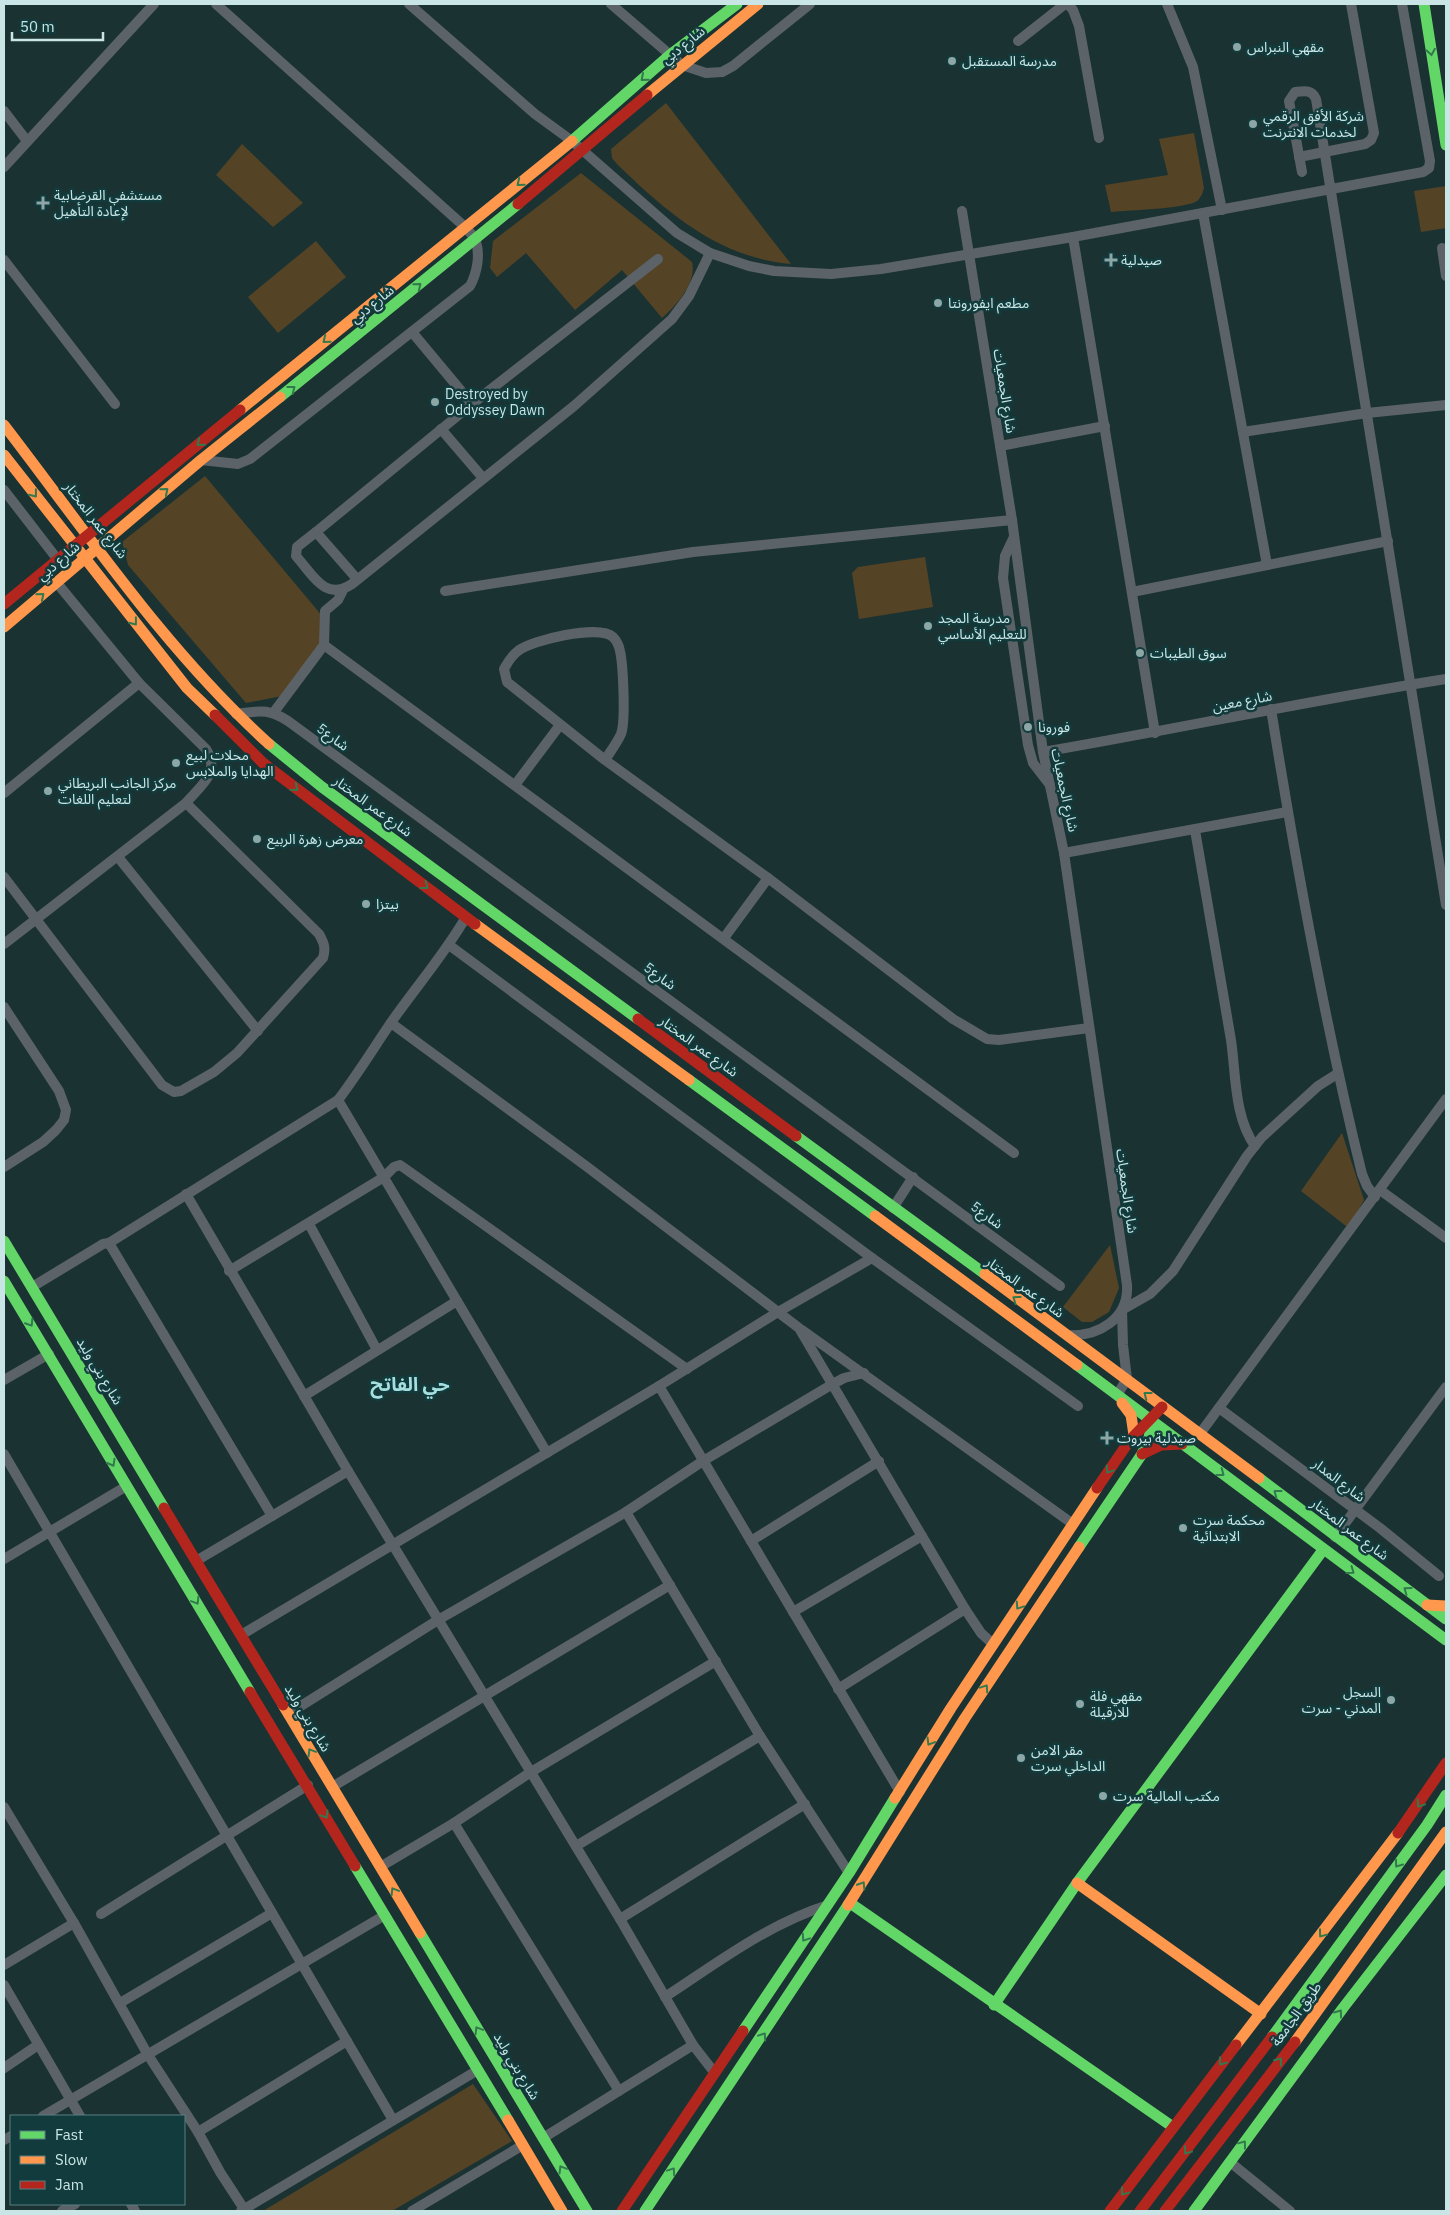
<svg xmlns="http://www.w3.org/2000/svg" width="1450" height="2215" font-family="'IBM Plex Sans','Noto Sans Arabic',sans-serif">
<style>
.green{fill:#544425}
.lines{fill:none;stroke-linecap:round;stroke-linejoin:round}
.street{stroke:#5c6368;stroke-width:10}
.fast{stroke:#63d668;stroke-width:11}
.slow{stroke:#ff974d;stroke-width:11}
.jam{stroke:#b3261e;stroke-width:11}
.oneway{stroke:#32794e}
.poi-dot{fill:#8da6a6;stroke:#113b3c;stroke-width:2}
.labels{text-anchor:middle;stroke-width:5;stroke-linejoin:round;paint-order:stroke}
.street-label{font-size:14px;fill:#cae5e5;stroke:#113b3c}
.poi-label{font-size:14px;fill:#cae5e5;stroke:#113b3c;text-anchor:start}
.district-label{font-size:19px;font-weight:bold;fill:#a7dfe0;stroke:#113b3c}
</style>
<rect width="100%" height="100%" fill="#1b3232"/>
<g class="green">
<path d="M 666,103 L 791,264 C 719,258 666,212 617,164 L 612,158 L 611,149 Z"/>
<path d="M 1194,133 L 1204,188 C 1203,192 1201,198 1197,201 C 1185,209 1128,210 1111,212 L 1105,185 L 1168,175 L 1159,139 Z"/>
<polygon points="242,144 303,203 273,227 216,175"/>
<path d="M 581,173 L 692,262 C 697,282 677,305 662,318 L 622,270 L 575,310 L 526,253 L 497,277 L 490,268 L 493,241 Z"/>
<polygon points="1446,186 1446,228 1421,232 1414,191"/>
<polygon points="316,241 346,277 278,333 248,297"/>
<polygon points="205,476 323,617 324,638 282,696 246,703 128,565 122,542"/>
<polygon points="925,557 933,607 859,619 852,573 858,567"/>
<polygon points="1342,1133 1364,1200 1351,1224 1346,1226 1301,1191"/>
<polygon points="1110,1245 1119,1288 1109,1312 1092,1322 1082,1322 1063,1307"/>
<polygon points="473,2084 512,2141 392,2211 263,2211"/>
</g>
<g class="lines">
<g class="street">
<polyline points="409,4 535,114 572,141 677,233 710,253 749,266 774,271 831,274 881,269 1073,237 1423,172 1429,168 1430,161 1402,4"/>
<polyline points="611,4 682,65 706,73 722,72 733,66 810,4"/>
<polyline points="1068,4 1073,10 1079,26 1099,138"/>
<polyline points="1167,4 1193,67 1222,210"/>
<polyline points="1018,41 1065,4"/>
<polyline points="4,111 27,141"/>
<polyline points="1299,157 1365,144 1371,140 1374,133 1351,4"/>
<polyline points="4,167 154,4"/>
<path d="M 1302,172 L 1289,101 L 1295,92 C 1304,91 1312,89 1316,99 L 1446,905"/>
<path d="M 962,211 L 1012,520 L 1043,752 L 1064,853 L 1127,1285 C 1129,1319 1098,1337 1067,1335"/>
<polyline points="1203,213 1267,565"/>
<polyline points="1073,237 1155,733"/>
<polyline points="1442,248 1446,276"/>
<polyline points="4,260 115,404"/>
<polyline points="412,332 472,404"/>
<polyline points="441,429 483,478"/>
<polyline points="1243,432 1367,413 1446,405"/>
<polyline points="1000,446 1105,426"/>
<path d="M 201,460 L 238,464 L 250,459 L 470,286 C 477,273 481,254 475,239 C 473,235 468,231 465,227 L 216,4"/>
<polyline points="4,490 58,560"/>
<polyline points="316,532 472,404 658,259"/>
<polyline points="1014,537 1005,556 1003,578 1028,745 1033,763 1050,785"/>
<path d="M 357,579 L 316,532 L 297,547 L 296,556 C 313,575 325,602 352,584 L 574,406 L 672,319 L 689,296 L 710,253"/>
<polyline points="445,591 693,552 1012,520"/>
<polyline points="1132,592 1388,541"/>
<polyline points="324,645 1014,1153"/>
<path d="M 1271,709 C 1296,865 1324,1021 1362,1174 L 1367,1186 L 1375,1197"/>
<polyline points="274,712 324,645 325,611 338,600 343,590"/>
<path d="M 236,714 C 260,711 268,708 288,721 L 1060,1286"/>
<path d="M 1043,752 C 1177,729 1311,700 1446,679"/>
<path d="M 605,760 C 610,752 617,743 621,734 C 626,722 623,664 620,651 C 619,646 616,640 613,637 C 599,624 532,640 518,651 C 511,656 508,662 504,669 L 507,682 L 605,760 L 768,878 L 953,1019 L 987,1039 L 999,1040 L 1089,1028"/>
<polyline points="515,785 560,725"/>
<polyline points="4,793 139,683"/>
<path d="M 1195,830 C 1207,900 1219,970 1231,1040 C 1236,1074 1234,1117 1255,1146"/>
<polyline points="1064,853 1287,812"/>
<polyline points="118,857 258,1031"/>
<path d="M 4,877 L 162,1085 L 174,1092 L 181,1091 L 214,1072 L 237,1053 L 323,958 C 326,948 324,943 319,934 L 186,803"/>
<polyline points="724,938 768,878"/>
<path d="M 4,944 L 186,803 C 201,785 221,773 206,749 L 139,683 L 57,583"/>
<polyline points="449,945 872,1258 1078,1406"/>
<polyline points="4,1007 59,1091 66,1110 64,1120 56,1130 43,1142 4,1167"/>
<polyline points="391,1023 586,1166 799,1328 965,1609 981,1633 993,1644"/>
<polyline points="338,1100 547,1453"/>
<polyline points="1380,1190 1446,1238"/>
<polyline points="186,1194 348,1471 620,1919 693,2045 714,2072"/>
<polyline points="893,1208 913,1177"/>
<polyline points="309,1224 377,1350"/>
<polyline points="109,1243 272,1516"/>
<polyline points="229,1271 384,1177 394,1167 400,1165 687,1369"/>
<path d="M 32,1287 L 103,1244 L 109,1243 L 338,1100 C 357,1075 373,1049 390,1024 C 415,988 444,955 466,917"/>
<polyline points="802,1330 1073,1524"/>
<polyline points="4,1380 49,1354"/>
<polyline points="659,1386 900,1792"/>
<polyline points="1117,1395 1127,1379 1123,1345 1122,1310 1150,1294 1173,1271 1247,1156 1262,1137 1318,1086 1337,1074"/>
<polyline points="304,1396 457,1301"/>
<polyline points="1219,1408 1380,1528 1439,1576"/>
<polyline points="1199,1435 1446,1099"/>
<polyline points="4,1454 393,2120"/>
<polyline points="626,1512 760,1736 849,1873"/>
<polyline points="1335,1537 1446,1387"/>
<polyline points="751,1541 879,1461"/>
<polyline points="4,1559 125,1487"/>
<polyline points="196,1561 348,1471"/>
<polyline points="793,1612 922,1536"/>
<polyline points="241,1635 659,1386 778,1312 872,1258"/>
<polyline points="838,1689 965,1609"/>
<polyline points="288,1714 438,1620 626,1512 703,1461 831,1385 844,1378 864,1373"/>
<polyline points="332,1787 670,1585"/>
<polyline points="4,1807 74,1923 148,2055 198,2132 220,2172 244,2209"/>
<polyline points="454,1823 619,2091"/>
<polyline points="576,1846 760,1736"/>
<polyline points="380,1867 454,1823 531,1772 716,1661"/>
<polyline points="101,1914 308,1785"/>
<polyline points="620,1919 805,1804"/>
<polyline points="4,1965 74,1923"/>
<polyline points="4,1985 80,2116"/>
<path d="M 665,1997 C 717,1963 768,1924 828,1905"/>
<polyline points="120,2003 272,1913"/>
<polyline points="4,2068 38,2045"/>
<polyline points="43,2116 385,1915"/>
<polyline points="198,2132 347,2041"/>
<polyline points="543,2138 693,2045"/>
<polyline points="4,2140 11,2136"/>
<polyline points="1230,2162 1290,2211"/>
<polyline points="131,2204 135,2211"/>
<polyline points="62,2211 75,2204"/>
<polyline points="241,2211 478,2070"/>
<polyline points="412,2211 523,2145"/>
</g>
<g class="fast">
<polyline points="1424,4 1446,145"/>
<polyline points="572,141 670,55 737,4"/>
<polyline points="280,397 518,204"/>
<polyline points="269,744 322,787 638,1019"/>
<polyline points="689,1080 875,1216"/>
<polyline points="796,1136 985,1274"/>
<polyline points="4,1241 164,1508"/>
<polyline points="4,1281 250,1692"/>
<polyline points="1077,1365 1446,1640"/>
<polyline points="1259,1478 1446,1619"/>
<polyline points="1079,1547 1142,1454 1149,1438 1152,1421"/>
<polyline points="355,1866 508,2120"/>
<polyline points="850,1903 1173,2127"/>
<polyline points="420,1933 587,2211"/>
<polyline points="994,2005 1077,1883 1323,1550"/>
<polyline points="743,2031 849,1873 895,1798"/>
<polyline points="1272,2037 1427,1825 1446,1795"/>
<polyline points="645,2211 848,1905"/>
<polyline points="1194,2211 1343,2008 1446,1875"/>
</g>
<g class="slow">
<polyline points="647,95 758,4"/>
<polyline points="240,410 572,141"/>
<path d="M 4,425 C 88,534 166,651 269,744"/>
<polyline points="4,455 187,688 215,715"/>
<polyline points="4,627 201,460 280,397"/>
<polyline points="475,924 689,1080"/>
<polyline points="875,1216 1077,1365"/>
<polyline points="985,1274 1259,1478"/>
<polyline points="1122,1403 1131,1415 1134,1435"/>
<polyline points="1427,1605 1446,1606"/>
<polyline points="283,1705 420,1933"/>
<polyline points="895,1798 951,1708 1097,1488"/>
<polyline points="1077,1883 1261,2014"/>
<polyline points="848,1905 965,1718 1079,1547"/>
<polyline points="1295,2042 1446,1832"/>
<polyline points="1236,2045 1398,1833"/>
<polyline points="508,2120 562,2211"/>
</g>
<g class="jam">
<polyline points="518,204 647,95"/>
<polyline points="4,604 240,410"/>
<polyline points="215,715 263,763 475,924"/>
<polyline points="638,1019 796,1136"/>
<polyline points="1142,1454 1161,1445 1182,1444"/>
<polyline points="1097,1488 1130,1440 1162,1407"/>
<polyline points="164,1508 283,1705"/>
<polyline points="250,1692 355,1866"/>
<polyline points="1398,1833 1446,1763"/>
<polyline points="622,2211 743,2031"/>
<polyline points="1110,2211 1236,2045"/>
<polyline points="1140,2211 1272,2037"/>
<polyline points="1165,2211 1295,2042"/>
</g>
</g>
<defs><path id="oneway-chevron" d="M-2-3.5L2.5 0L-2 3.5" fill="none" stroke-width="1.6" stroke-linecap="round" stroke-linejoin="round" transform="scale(1.25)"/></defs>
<g class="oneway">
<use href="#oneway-chevron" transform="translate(1431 52) rotate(81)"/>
<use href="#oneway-chevron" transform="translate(644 78) rotate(139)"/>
<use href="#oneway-chevron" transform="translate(520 183) rotate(141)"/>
<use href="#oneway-chevron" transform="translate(418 286) rotate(-39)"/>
<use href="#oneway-chevron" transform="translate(326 340) rotate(141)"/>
<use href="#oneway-chevron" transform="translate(292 389) rotate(-38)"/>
<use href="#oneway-chevron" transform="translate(200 443) rotate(141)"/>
<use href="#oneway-chevron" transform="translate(165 491) rotate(-40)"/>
<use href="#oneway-chevron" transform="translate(34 494) rotate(52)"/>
<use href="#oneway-chevron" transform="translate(41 596) rotate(-40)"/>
<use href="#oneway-chevron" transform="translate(134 622) rotate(52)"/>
<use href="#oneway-chevron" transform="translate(295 788) rotate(39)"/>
<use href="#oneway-chevron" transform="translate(425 886) rotate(37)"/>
<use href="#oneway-chevron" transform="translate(1016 1299) rotate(-144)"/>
<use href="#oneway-chevron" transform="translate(30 1323) rotate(58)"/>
<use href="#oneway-chevron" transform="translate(1147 1395) rotate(-142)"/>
<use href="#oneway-chevron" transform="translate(112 1463) rotate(60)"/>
<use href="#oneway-chevron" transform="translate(1109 1470) rotate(124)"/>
<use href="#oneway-chevron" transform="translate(1221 1473) rotate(37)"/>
<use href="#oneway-chevron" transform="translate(1277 1493) rotate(-143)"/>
<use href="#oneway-chevron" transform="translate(1351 1571) rotate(36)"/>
<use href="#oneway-chevron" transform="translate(1407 1590) rotate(-144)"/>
<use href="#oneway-chevron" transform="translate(196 1601) rotate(59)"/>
<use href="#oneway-chevron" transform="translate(1019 1606) rotate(124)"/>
<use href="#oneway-chevron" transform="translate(985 1688) rotate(-56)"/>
<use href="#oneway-chevron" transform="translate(930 1742) rotate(121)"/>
<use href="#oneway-chevron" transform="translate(311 1752) rotate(-121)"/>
<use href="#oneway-chevron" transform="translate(1420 1804) rotate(124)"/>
<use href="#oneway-chevron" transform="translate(325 1815) rotate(59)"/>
<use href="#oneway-chevron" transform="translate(1398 1864) rotate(126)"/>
<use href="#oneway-chevron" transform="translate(862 1885) rotate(-58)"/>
<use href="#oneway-chevron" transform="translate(394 1891) rotate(-121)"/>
<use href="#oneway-chevron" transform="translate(1322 1934) rotate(127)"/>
<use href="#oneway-chevron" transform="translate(805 1938) rotate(124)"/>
<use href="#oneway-chevron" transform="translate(1339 2013) rotate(-54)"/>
<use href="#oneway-chevron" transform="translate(478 2030) rotate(-121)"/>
<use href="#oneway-chevron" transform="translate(763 2036) rotate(-56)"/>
<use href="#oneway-chevron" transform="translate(1279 2061) rotate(-52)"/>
<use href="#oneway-chevron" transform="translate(1222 2062) rotate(127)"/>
<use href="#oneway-chevron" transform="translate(1243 2144) rotate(-53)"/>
<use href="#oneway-chevron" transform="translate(1187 2151) rotate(127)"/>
<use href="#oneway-chevron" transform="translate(562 2169) rotate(-121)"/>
<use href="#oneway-chevron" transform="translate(672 2171) rotate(-56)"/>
<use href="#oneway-chevron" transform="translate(1124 2192) rotate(127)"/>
</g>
<g class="poi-dot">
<circle cx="1237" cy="47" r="5"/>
<circle cx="952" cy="61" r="5"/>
<circle cx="1253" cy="124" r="5"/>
<path d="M40.5 195.5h5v5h5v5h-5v5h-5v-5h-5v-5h5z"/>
<path d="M1108.5 252.5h5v5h5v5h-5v5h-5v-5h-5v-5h5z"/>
<circle cx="938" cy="303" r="5"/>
<circle cx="435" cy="402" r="5"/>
<circle cx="928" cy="626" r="5"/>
<circle cx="1140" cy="653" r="5"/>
<circle cx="1028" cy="727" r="5"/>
<circle cx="176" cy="763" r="5"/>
<circle cx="48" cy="791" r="5"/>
<circle cx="257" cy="839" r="5"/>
<circle cx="366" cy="904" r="5"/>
<path d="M1104.5 1430.5h5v5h5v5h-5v5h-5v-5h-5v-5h5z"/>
<circle cx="1183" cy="1528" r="5"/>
<circle cx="1391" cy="1700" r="5"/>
<circle cx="1080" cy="1704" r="5"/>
<circle cx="1021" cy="1758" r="5"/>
<circle cx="1103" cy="1796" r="5"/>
</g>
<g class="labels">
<g class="street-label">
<text transform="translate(683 45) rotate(-39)" y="5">شارع دبي</text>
<text transform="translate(372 304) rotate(-39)" y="5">شارع دبي</text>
<text transform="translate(1005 391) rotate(81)" y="5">شارع الجمعيات</text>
<text transform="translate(96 520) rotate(52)" y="5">شارع عمر المختار</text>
<text transform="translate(58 561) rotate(-41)" y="5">شارع دبي</text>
<text transform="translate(1242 701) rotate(-11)" y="5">شارع معين</text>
<text transform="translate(333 737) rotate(36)" y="5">شارع5</text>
<text transform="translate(1065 790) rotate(78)" y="5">شارع الجمعيات</text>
<text transform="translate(373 806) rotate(36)" y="5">شارع عمر المختار</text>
<text transform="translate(660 976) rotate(36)" y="5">شارع5</text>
<text transform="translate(699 1046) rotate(36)" y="5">شارع عمر المختار</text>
<text transform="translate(1127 1191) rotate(82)" y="5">شارع الجمعيات</text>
<text transform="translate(987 1215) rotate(36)" y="5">شارع5</text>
<text transform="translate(1025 1287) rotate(36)" y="5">شارع عمر المختار</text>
<text transform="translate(100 1371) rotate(59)" y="5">شارع بني وليد</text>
<text transform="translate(1339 1480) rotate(37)" y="5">شارع المدار</text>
<text transform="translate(1350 1529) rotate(37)" y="5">شارع عمر المختار</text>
<text transform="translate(308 1718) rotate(59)" y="5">شارع بني وليد</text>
<text transform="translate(1296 2014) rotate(-54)" y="5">طريق الجامعة</text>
<text transform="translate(517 2066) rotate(59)" y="5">شارع بني وليد</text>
</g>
<g class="poi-label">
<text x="1247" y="52">مقهي النبراس</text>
<text x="962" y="66">مدرسة المستقبل</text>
<text x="1263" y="121">شركة الأفق الرقمي<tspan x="1263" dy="16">لخدمات الانترنت</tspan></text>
<text x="54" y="200">مستشفي القرضابية<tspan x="54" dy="16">لإعادة التأهيل</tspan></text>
<text x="1121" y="265">صيدلية</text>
<text x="948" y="308">مطعم ايفورونتا</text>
<text x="445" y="399">Destroyed by<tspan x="445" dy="16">Oddyssey Dawn</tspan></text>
<text x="938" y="623">مدرسة المجد<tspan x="938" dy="16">للتعليم الأساسي</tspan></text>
<text x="1150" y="658">سوق الطيبات</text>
<text x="1038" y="732">فورونا</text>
<text x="186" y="760">محلات لبيع<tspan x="186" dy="16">الهدايا والملابس</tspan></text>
<text x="58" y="788">مركز الجانب البريطاني<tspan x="58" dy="16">لتعليم اللغات</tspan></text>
<text x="267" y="844">معرض زهرة الربيع</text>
<text x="376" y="909">بيتزا</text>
<text x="1117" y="1443">صيدلية بيروت</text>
<text x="1193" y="1525">محكمة سرت<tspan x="1193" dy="16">الابتدائية</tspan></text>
<text x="1381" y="1697" text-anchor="end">السجل<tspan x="1381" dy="16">المدني - سرت</tspan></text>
<text x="1090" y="1701">مقهي فلة<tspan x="1090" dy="16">للارقيلة</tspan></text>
<text x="1031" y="1755">مقر الامن<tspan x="1031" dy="16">الداخلي سرت</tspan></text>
<text x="1113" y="1801">مكتب المالية سرت</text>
</g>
<g class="district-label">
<text x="410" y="1391">حي الفاتح</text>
</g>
</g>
<rect width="1450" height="2215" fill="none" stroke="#cae5e5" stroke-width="10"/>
<rect x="10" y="2115" width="175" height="90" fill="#113b3c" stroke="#5b7f80"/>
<rect x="20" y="2131" width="25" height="8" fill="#63d668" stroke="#5b7f80"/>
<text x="55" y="2140" font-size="15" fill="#cae5e5">Fast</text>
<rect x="20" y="2156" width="25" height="8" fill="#ff974d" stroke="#5b7f80"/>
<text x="55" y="2165" font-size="15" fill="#cae5e5">Slow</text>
<rect x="20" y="2181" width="25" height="8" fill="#b3261e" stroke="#5b7f80"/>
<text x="55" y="2190" font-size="15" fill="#cae5e5">Jam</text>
<path d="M12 32v8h91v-8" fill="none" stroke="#cae5e5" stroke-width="2.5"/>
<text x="20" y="32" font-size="15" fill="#cae5e5" stroke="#113b3c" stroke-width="4" paint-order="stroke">50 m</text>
</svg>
